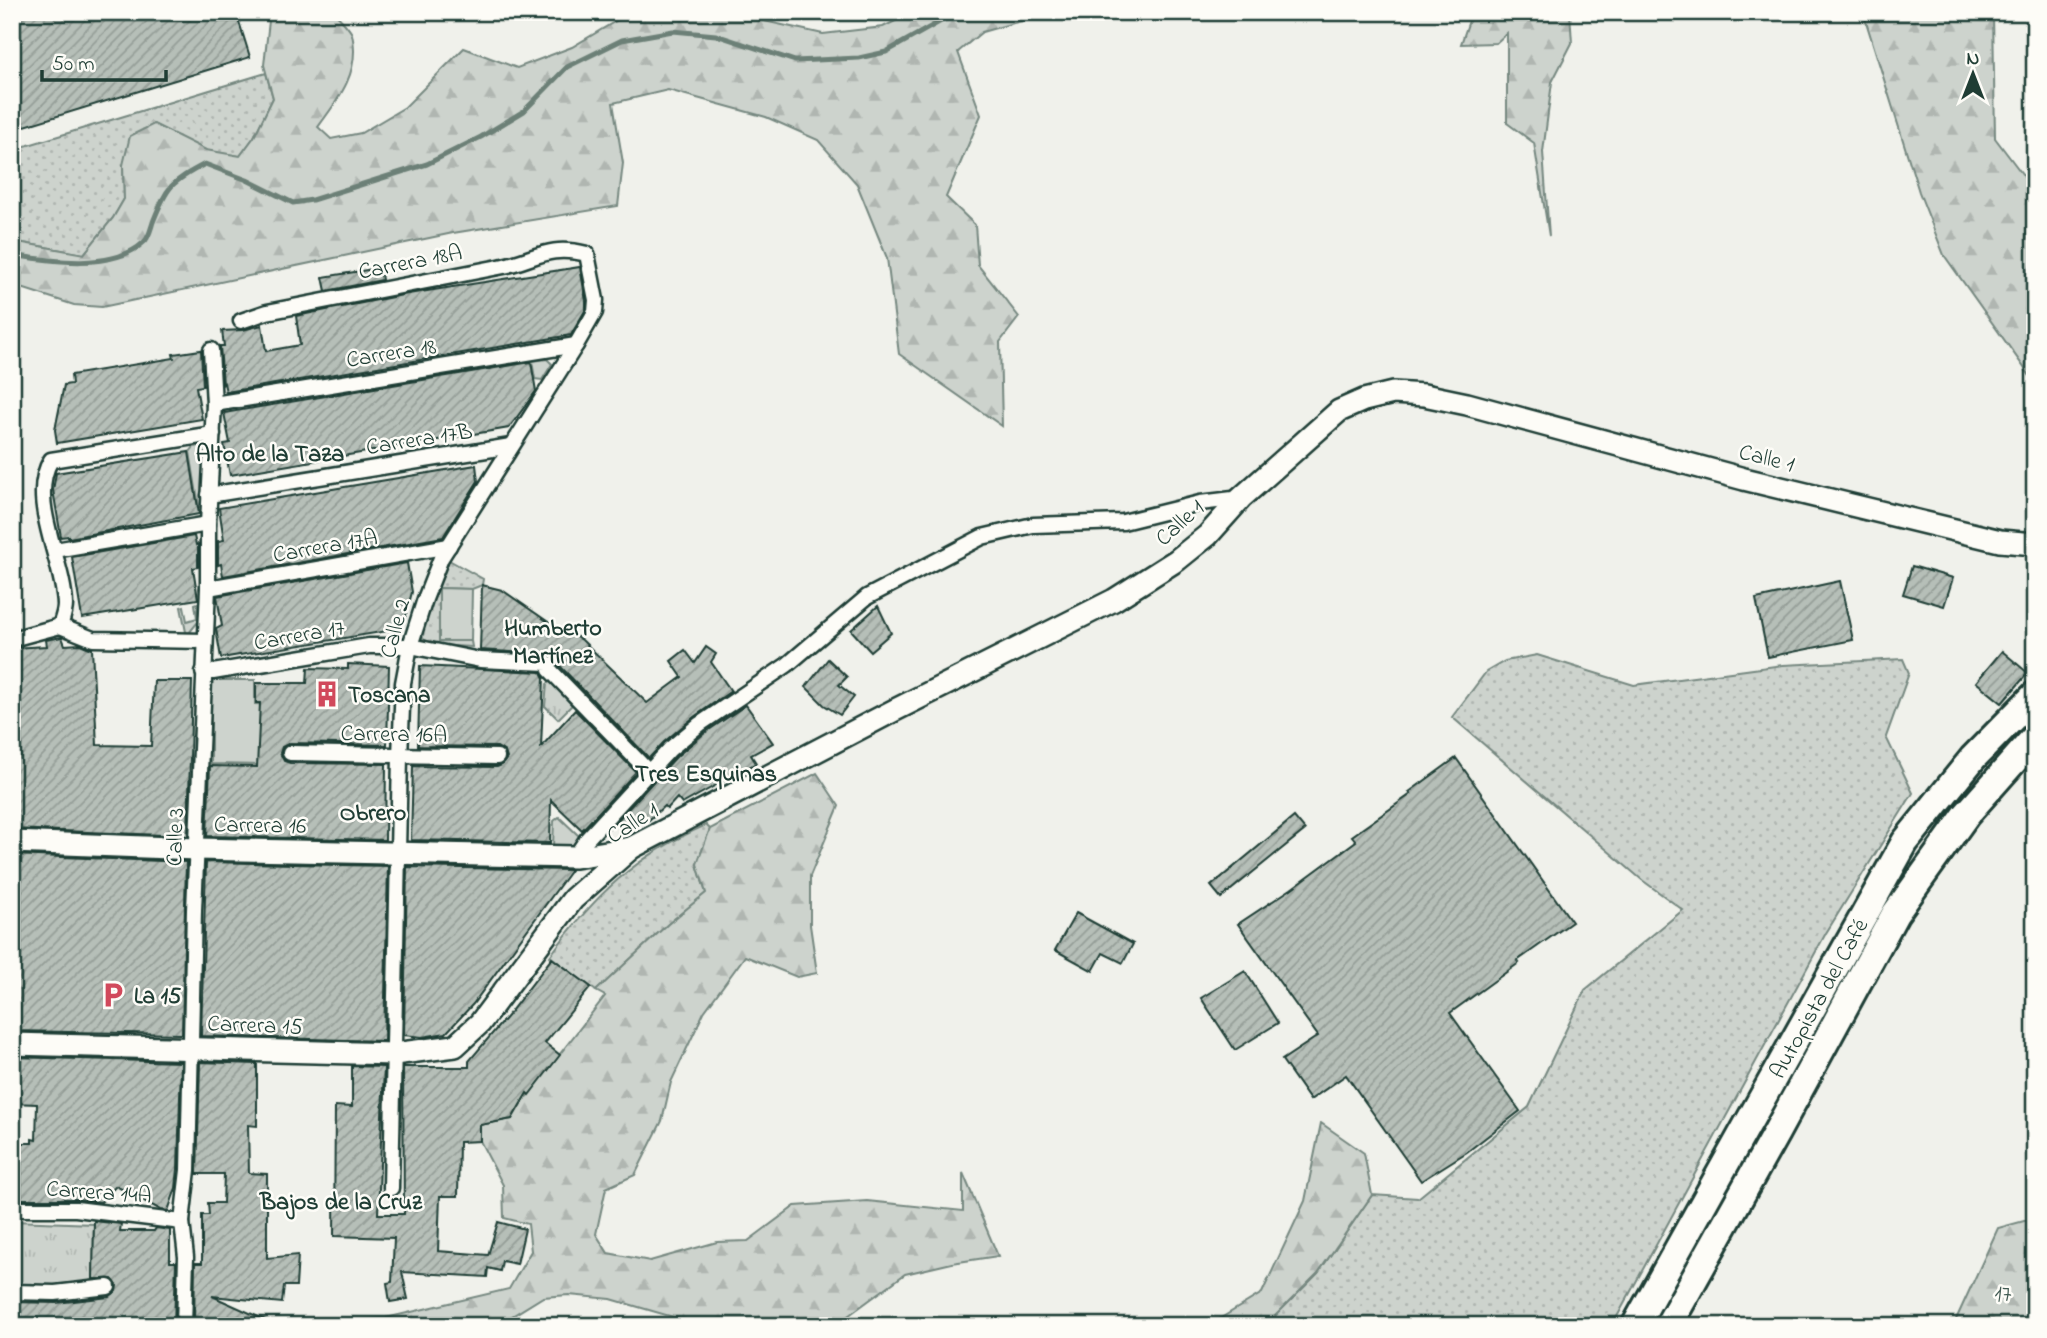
<svg xmlns="http://www.w3.org/2000/svg" width="2047" height="1338" font-family="'Indie Flower',sans-serif">
<style>
.grass{fill:url(#grass-dots);stroke:#768880;stroke-width:2}
.forest{fill:url(#forest-firs);stroke:#768880;stroke-width:2}
.park{fill:url(#park-tufts);stroke:#768880;stroke-width:2}
.garden{fill:#cdd3cd;stroke:#768880;stroke-width:2}
.lines{fill:none;stroke-linecap:round;stroke-linejoin:round}
.stream{stroke:#6c8077;stroke-width:5}
.building{fill:url(#building-hatch);stroke:#1f3d34;stroke-width:2}
.street-casing{stroke:#1f3d34;stroke-width:19}
.secondary-casing{stroke:#1f3d34;stroke-width:26}
.highway-casing{stroke:#1f3d34;stroke-width:32}
.street{stroke:#fdfcf7;stroke-width:14}
.secondary{stroke:#fdfcf7;stroke-width:21}
.highway{stroke:#fdfcf7;stroke-width:26}
.labels{text-anchor:middle;stroke-width:5;stroke-linejoin:round;paint-order:stroke}
.street-label{font-size:23px;fill:#1f3d34;stroke:#fdfcf7}
.poi-label{font-size:23px;font-weight:bold;fill:#1f3d34;stroke:#fdfcf7;text-anchor:start}
.park-label{font-size:23px;fill:#425b53;stroke:#fdfcf7}
.neighbourhood-label{font-size:24px;font-weight:bold;fill:#1f3d34;stroke:#fdfcf7}
</style>
<defs>
<pattern id="grass-dots" width="8" height="8" patternUnits="userSpaceOnUse" patternTransform="scale(1.75)"><rect width="8" height="8" fill="#cdd3cd"/><path d="M2 2h.1M6 6h.1" fill="none" stroke="#b0b6b1" stroke-width="1.8" stroke-linecap="round"/></pattern>
<pattern id="forest-firs" width="22" height="20" patternUnits="userSpaceOnUse" patternTransform="scale(1.75)"><rect width="22" height="20" fill="#cdd3cd"/><path d="M5 1l3.5 6h-7zM16 11l3.5 6h-7z" fill="#b0b6b1"/></pattern>
<pattern id="park-tufts" width="24" height="20" patternUnits="userSpaceOnUse" patternTransform="scale(1.75)"><rect width="24" height="20" fill="#cdd3cd"/><path d="M3 7l-1-3M5 7V3M7 7l1-3M15 17l-1-3M17 17v-4M19 17l1-3" fill="none" stroke="#b0b6b1"/></pattern>
<pattern id="building-hatch" width="6" height="6" patternUnits="userSpaceOnUse" patternTransform="scale(1.75)"><rect width="6" height="6" fill="#b6bfb8"/><path d="M-1 1l2-2M0 6l6-6M5 7l2-2" fill="none" stroke="#939c96"/></pattern>
</defs>
<rect width="100%" height="100%" fill="#f0f1eb"/>
<filter id="ink" filterUnits="userSpaceOnUse"><feTurbulence type="fractalNoise" baseFrequency=".0143" numOctaves="2"/><feDisplacementMap in="SourceGraphic" scale="14" xChannelSelector="R" yChannelSelector="G"/><feConvolveMatrix kernelMatrix="1 2 1 2 8 2 1 2 1" color-interpolation-filters="sRGB"/></filter>
<g filter="url(#ink)">
<g class="grass">
<polygon points="266,73 273,98 254,137 240,156 206,151 153,124 123,165 124,199 113,218 84,254 12,241 12,150"/>
<polygon points="449,560 483,579 482,585 472,589 440,588 439,641 471,641 472,647 434,645 423,639 422,634 434,587"/>
<polygon points="1537,655 1634,685 1783,665 1903,659 1909,673 1886,737 1913,793 1826,933 1612,1326 1265,1326 1318,1273 1372,1195 1418,1198 1529,1107 1585,990 1683,910 1642,880 1452,717 1486,672 1505,661"/>
<path d="M 706,825 L 710,829 L 697,864 L 706,893 L 668,924 L 596,991 L 550,956 C 595,895 635,856 706,825 Z"/>
</g>
<g class="forest">
<path d="M 270,12 L 334,12 C 340,19 349,27 352,34 C 361,71 339,99 318,127 L 331,139 L 361,133 L 405,107 L 464,48 L 517,68 L 572,47 L 631,12 L 751,12 L 760,20 L 823,34 L 883,27 L 914,12 L 1044,12 L 1042,15 L 982,32 L 958,52 L 981,115 L 946,197 L 975,225 L 978,265 L 1019,317 L 1000,342 L 1002,426 L 899,354 L 887,258 L 857,184 L 818,140 L 766,117 L 668,90 L 613,103 L 623,163 L 618,206 L 453,233 L 102,307 L 74,305 L 12,285 L 12,241 L 84,254 L 113,218 L 124,199 L 123,165 L 130,136 L 154,124 L 206,150 L 240,156 L 254,137 L 273,98 L 264,65 Z"/>
<polygon points="1472,12 1570,12 1572,43 1552,82 1543,152 1549,236 1534,143 1507,123 1507,33 1496,43 1461,44"/>
<polygon points="1863,12 1993,12 1995,138 2035,191 2035,383 1944,255 1919,192"/>
<polygon points="817,773 839,806 810,876 810,925 817,973 797,977 745,956 704,1012 671,1082 662,1121 635,1175 606,1188 596,1234 608,1253 650,1261 717,1242 748,1241 795,1206 867,1201 963,1211 963,1173 998,1256 952,1263 905,1274 837,1324 704,1326 611,1299 569,1295 543,1297 496,1326 327,1326 333,1321 386,1318 509,1289 531,1251 528,1224 504,1218 503,1185 480,1141 480,1125 512,1119 521,1104 605,996 596,991 668,924 706,893 697,864 710,829"/>
<polygon points="1321,1123 1364,1153 1372,1195 1318,1273 1265,1326 1208,1326 1262,1293 1305,1201"/>
<polygon points="2035,1218 2035,1326 1953,1326 1998,1228"/>
</g>
<g class="park">
<polygon points="551,681 572,705 558,719 545,706 547,684"/>
<polygon points="13,1221 94,1224 93,1287 12,1286"/>
</g>
<g class="garden">
<polygon points="547,359 552,364 542,380 535,379 532,361"/>
<polygon points="199,446 205,453 202,506 199,507 190,452 194,447"/>
<polygon points="439,588 472,589 471,641 439,641"/>
<polygon points="198,603 198,622 189,633 186,632 181,607 184,606 187,621 197,618 195,604"/>
<polygon points="211,680 255,680 255,704 287,705 284,800 264,765 211,764"/>
<polygon points="559,817 580,837 572,849 553,846 554,821"/>
</g>
<g class="lines">
<path class="stream" d="M 12,255 C 50,261 114,271 144,242 C 149,238 151,228 153,222 C 167,186 171,182 205,164 L 247,180 L 293,203 L 312,200 L 427,164 L 481,137 L 524,111 L 567,67 L 622,40 L 673,31 L 716,35 L 795,61 L 859,58 L 886,52 L 957,12"/>
</g>
<g class="building">
<polygon points="23,12 236,12 250,57 12,130 12,16"/>
<polygon points="580,267 586,301 586,309 571,335 226,392 224,383 223,384 220,346 224,346 222,331 243,330 262,325 266,351 300,345 296,316 408,294"/>
<polygon points="380,268 382,280 326,291 323,277"/>
<polygon points="201,350 203,386 196,387 202,419 57,443 55,430 64,385 72,384 71,375 174,358 173,354"/>
<polygon points="531,362 536,391 509,428 230,475 224,444 230,443 224,413"/>
<polygon points="189,452 199,514 69,538 69,536 61,537 53,490 56,473"/>
<polygon points="476,465 478,481 443,537 223,576 221,564 218,565 218,541 224,540 219,508"/>
<polygon points="194,536 196,545 198,544 198,567 193,568 198,599 82,618 72,557"/>
<polygon points="407,563 412,592 404,623 393,625 394,630 221,658 216,629 222,626 217,596"/>
<polygon points="1912,566 1953,578 1944,606 1903,594"/>
<polygon points="1840,581 1853,640 1768,657 1756,599"/>
<polygon points="482,585 502,590 557,628 564,629 582,640 647,703 682,677 671,661 685,650 695,663 706,647 716,654 711,662 731,691 694,717 664,742 649,758 559,665 553,655 480,650"/>
<polygon points="878,606 891,633 870,651 851,630"/>
<polygon points="62,637 65,645 80,644 92,649 97,745 151,746 154,681 192,681 188,836 12,829 12,648 47,646 46,640"/>
<polygon points="2002,651 2028,673 2002,703 1976,682"/>
<polygon points="828,659 847,677 839,685 854,697 840,715 824,705 806,687"/>
<polygon points="348,664 389,666 387,745 290,743 282,747 280,753 284,761 290,763 386,764 385,840 207,836 210,766 257,767 260,703 256,703 256,683 307,683 308,668 348,669"/>
<polygon points="420,666 541,672 544,678 541,747 575,710 636,772 582,830 551,800 550,843 411,840 413,766 497,767 502,765 507,758 505,752 497,747 418,746"/>
<polygon points="746,705 773,743 751,755 756,763 682,804 677,798 667,809 664,806 649,820 648,819 626,834 615,823 677,756 706,732"/>
<polygon points="1456,758 1572,922 1517,961 1519,963 1450,1013 1520,1111 1467,1152 1421,1181 1346,1075 1310,1100 1282,1060 1318,1036 1238,924 1291,889 1356,841 1352,836 1411,794 1409,792"/>
<polygon points="1294,817 1305,830 1221,898 1211,886"/>
<polygon points="12,855 186,862 182,1034 12,1031"/>
<polygon points="206,862 388,866 384,1041 201,1036"/>
<polygon points="407,867 571,870 473,1004 446,1033 422,1037 404,1035"/>
<polygon points="1076,913 1133,944 1123,963 1103,953 1093,971 1055,950"/>
<polygon points="552,958 591,987 545,1043 560,1055 529,1095 527,1093 512,1119 480,1125 480,1141 459,1142 458,1196 440,1196 438,1251 488,1255 498,1222 525,1229 517,1264 502,1261 500,1271 488,1268 487,1277 402,1272 408,1299 390,1302 387,1283 392,1282 394,1238 334,1236 335,1106 352,1107 352,1066 384,1067 378,1214 404,1214 403,1067 469,1067 469,1061 508,1015"/>
<polygon points="1245,971 1278,1023 1235,1050 1201,998"/>
<polygon points="12,1057 181,1062 178,1169 176,1188 168,1211 161,1210 116,1186 101,1202 76,1199 12,1199 12,1143 32,1143 32,1139 36,1140 37,1104 12,1103"/>
<polygon points="200,1062 257,1064 257,1126 248,1125 249,1173 267,1174 267,1258 298,1255 296,1286 284,1286 282,1303 212,1296 279,1326 194,1326 195,1263 202,1263 202,1215 209,1215 208,1203 223,1203 224,1174 197,1174"/>
<polygon points="94,1221 121,1224 120,1231 154,1231 156,1228 170,1230 170,1262 176,1262 174,1326 139,1326 139,1321 87,1325 12,1326 12,1302 56,1303 109,1297 116,1291 117,1285 112,1279 93,1279"/>
</g>
<g class="lines">
<g class="street-casing">
<g id="street">
<path d="M 241,321 L 267,312 C 344,297 421,282 499,267 C 536,260 546,244 587,254 L 596,300 L 595,312 L 576,345 L 441,558 L 425,599 L 410,646 L 403,683 L 400,756 L 391,1188"/>
<polyline points="214,404 576,345"/>
<polyline points="209,495 511,446"/>
<polyline points="55,550 208,524"/>
<polyline points="208,588 449,546"/>
<path d="M 60,626 C 62,620 65,612 65,605 C 64,561 27,500 51,460 L 213,434"/>
<polyline points="12,639 60,626 93,639 205,641"/>
<polyline points="203,672 213,672 369,646 410,646 480,660 548,663 550,670 648,771"/>
<polyline points="290,753 497,757"/>
<polyline points="575,857 587,839 670,749 700,724 787,665 867,597 982,537 1033,525 1123,522 1200,503 1241,498"/>
<polyline points="12,1209 76,1209 182,1222"/>
<polyline points="12,1292 55,1293 108,1287"/>
<polyline points="184,1326 186,1257 182,1222 188,1170 194,910 208,588 208,524 214,404 211,350"/>
</g>
</g>
<g class="secondary-casing">
<g id="secondary">
<polyline points="12,842 197,849 575,857 631,848"/>
<polyline points="12,1044 394,1054 455,1046 480,1023 573,899 631,848 893,711 1114,600 1177,560 1208,535 1241,498 1339,411 1364,400 1393,393 1424,395 1467,404 1744,479 2000,541 2035,544"/>
</g>
</g>
<g class="highway-casing">
<g id="highway">
<polyline points="1635,1326 1905,842 1973,758 2035,695"/>
<polyline points="1668,1326 1776,1133 1895,914 1966,815 2035,737"/>
</g>
</g>
<use href="#street" class="street"/>
<use href="#secondary" class="secondary"/>
<use href="#highway" class="highway"/>
</g>
</g>
<defs>
<g id="building-bare" transform="scale(2.1)"><path d="M-4-6H4V6H1V3H-1V6H-4ZM-2.5-4.3h1.7v1.8h-1.7ZM.8-4.3h1.7v1.8H.8ZM-2.5-1h1.7V.8h-1.7ZM.8-1h1.7V.8H.8Z" fill="#d1495b" stroke="#fdfcf7" stroke-width="2.5" paint-order="stroke"/></g>
<g id="parking-bare" transform="scale(2.1)"><path d="M-3.5-5.5H1a3.5 3.5 0 0 1 0 7H-1V5.5H-3.5ZM-1-3.4V-.6H.8a1.4 1.4 0 0 0 0-2.8Z" fill="#d1495b" stroke="#fdfcf7" stroke-width="2.5" paint-order="stroke"/></g>
</defs>
<g fill-rule="evenodd">
<use href="#building-bare" x="327" y="694"/>
<use href="#parking-bare" x="113" y="995"/>
</g>
<g class="labels">
<g class="street-label">
<text transform="translate(410 261) rotate(-11)" y="8">Carrera 18A</text>
<text transform="translate(391 352) rotate(-9)" y="8">Carrera 18</text>
<text transform="translate(419 438) rotate(-9)" y="8">Carrera 17B</text>
<text transform="translate(1767 457) rotate(14)" y="8">Calle 1</text>
<text transform="translate(1179 522) rotate(-42)" y="8">Calle 1</text>
<text transform="translate(325 545) rotate(-10)" y="8">Carrera 17A</text>
<text transform="translate(394 628) rotate(-75)" y="8">Calle 2</text>
<text transform="translate(299 634) rotate(-10)" y="8">Carrera 17</text>
<text transform="translate(394 733) rotate(1)" y="8">Carrera 16A</text>
<text transform="translate(632 822) rotate(-32)" y="8">Calle 1</text>
<text transform="translate(260 824) rotate(1)" y="8">Carrera 16</text>
<text transform="translate(174 837) rotate(-88)" y="8">Calle 3</text>
<text transform="translate(1818 998) rotate(-61)" y="8">Autopista del Café</text>
<text transform="translate(255 1024) rotate(2)" y="8">Carrera 15</text>
<text transform="translate(99 1191) rotate(4)" y="8">Carrera 14A</text>
</g>
<g class="poi-label">
<text x="348" y="702">Toscana</text>
<text x="134" y="1003">La 15</text>
</g>
<g class="park-label">
<text x="2003" y="1301">17</text>
</g>
<g class="neighbourhood-label">
<text x="270" y="461">Alto de la Taza</text>
<text x="553" y="635">Humberto<tspan x="553" dy="28">Martínez</tspan></text>
<text x="706" y="781">Tres Esquinas</text>
<text x="373" y="820">Obrero</text>
<text x="341" y="1209">Bajos de la Cruz</text>
</g>
</g>
<rect width="2047" height="1338" fill="none" stroke="#fdfcf7" stroke-width="42"/>
<rect x="21" y="21" width="2005" height="1296" fill="none" stroke="#1f3d34" stroke-width="2.5" filter="url(#ink)"/>
<g transform="translate(1973 74)" stroke="#fdfcf7" stroke-width="5" paint-order="stroke">
<path d="M0-5L12 26L0 18L-12 26Z" fill="#1f3d34"/>
<text y="-10" font-size="19" font-weight="bold" text-anchor="middle" fill="#1f3d34">N</text>
</g>
<path d="M42 70v10h124v-10" fill="none" stroke="#1f3d34" stroke-width="3.5"/>
<text x="52" y="70" font-size="21" fill="#1f3d34" stroke="#fdfcf7" stroke-width="5" paint-order="stroke">50 m</text>
</svg>
